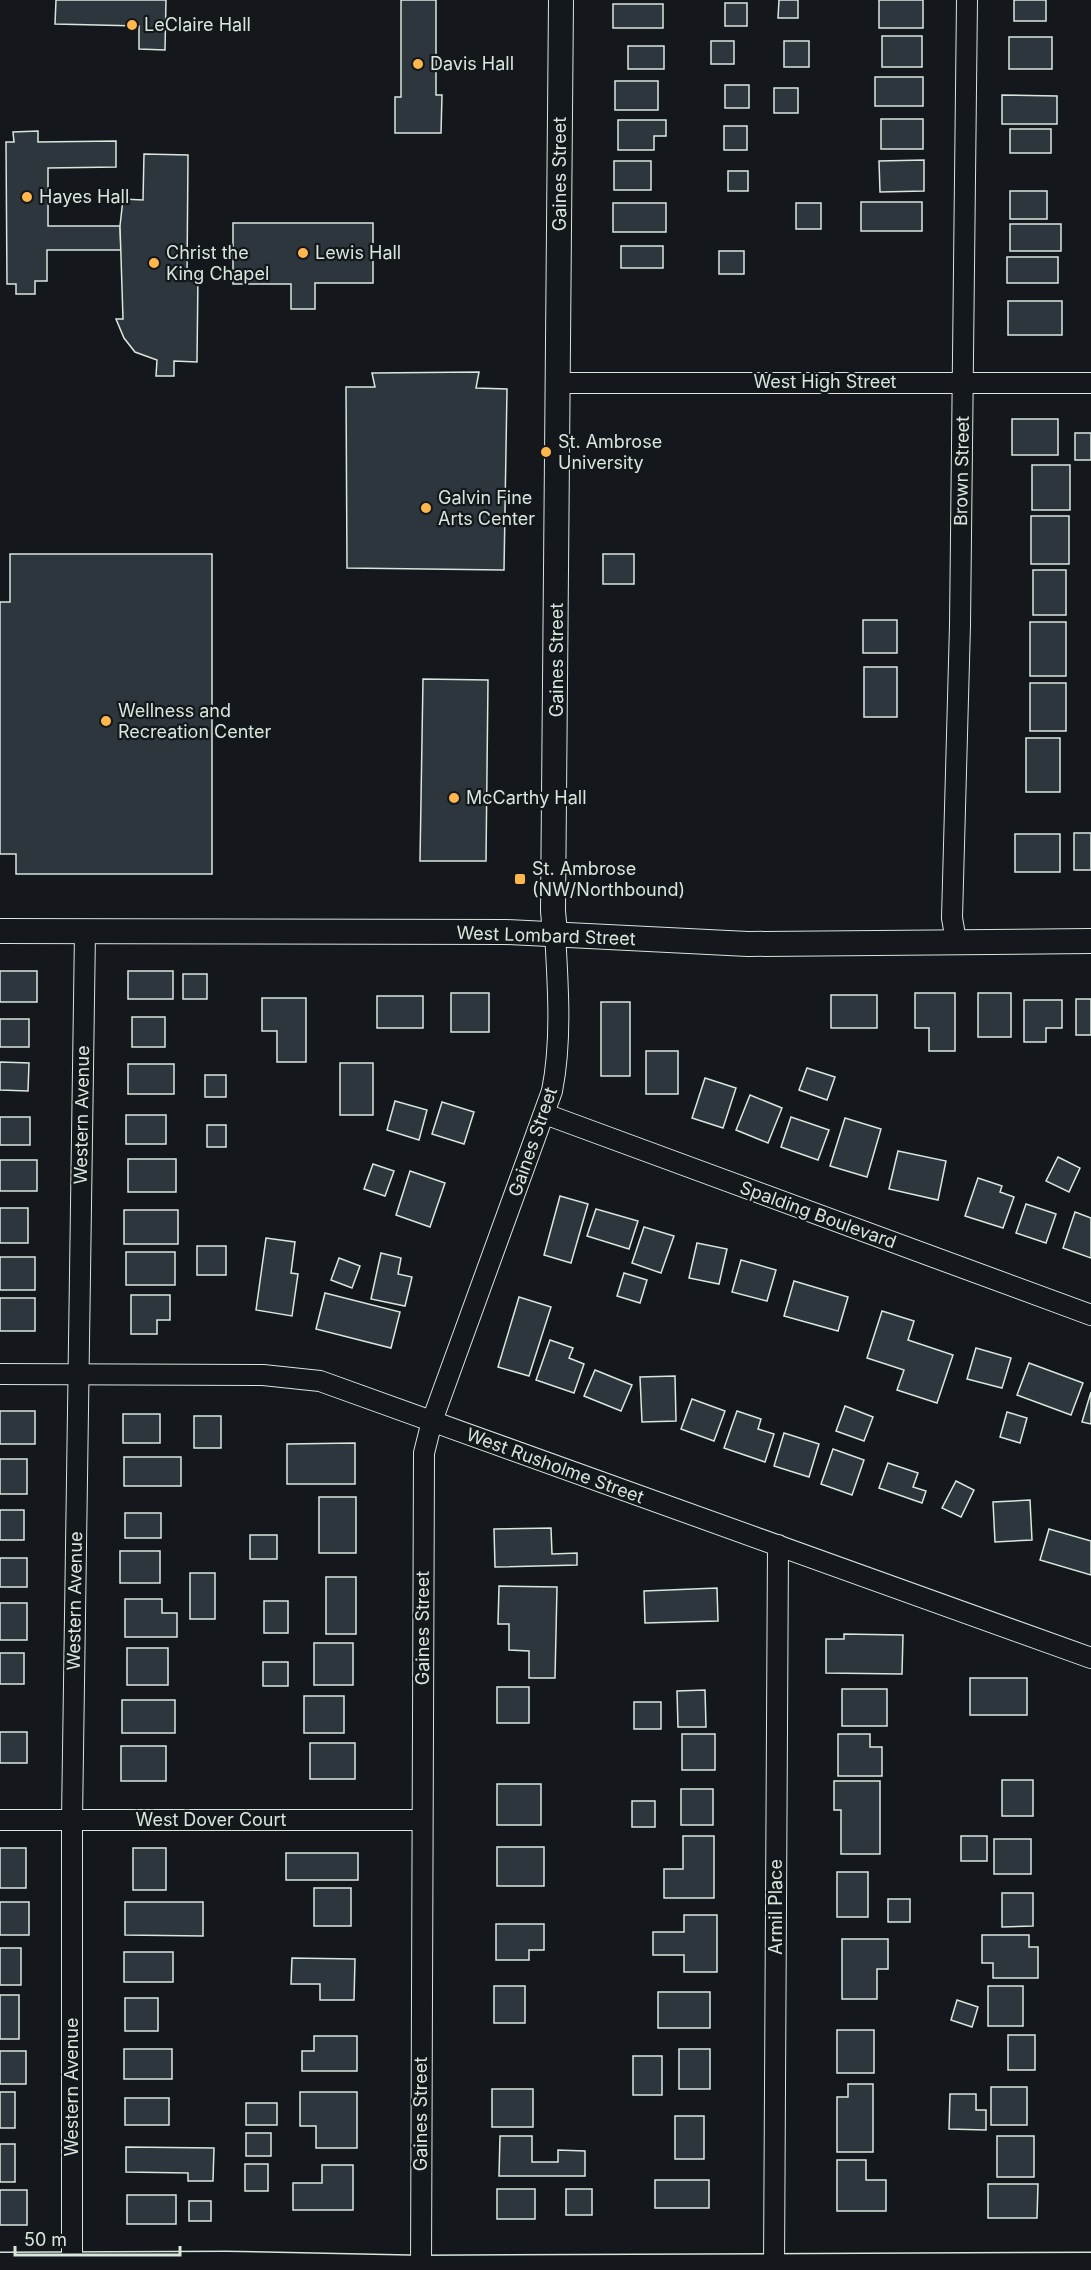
<svg xmlns="http://www.w3.org/2000/svg" width="1091" height="2270" font-family="Inter,sans-serif">
<style>
.building{fill:#2c363c;stroke:#d8e6dc;stroke-width:1.5}
.lines{fill:none;stroke-linecap:round;stroke-linejoin:round}
.minor-casing{stroke:#d8e6dc;stroke-width:22}
.tertiary-casing{stroke:#d8e6dc;stroke-width:26}
.secondary-casing{stroke:#d8e6dc;stroke-width:31}
.minor{stroke:#14181c;stroke-width:20}
.tertiary{stroke:#14181c;stroke-width:24}
.secondary{stroke:#14181c;stroke-width:28}
.poi-dot{fill:#ffb74d;stroke:#14181c;stroke-width:2}
.labels{text-anchor:middle;stroke-width:4.5;stroke-linejoin:round;paint-order:stroke}
.poi-label{font-size:18px;fill:#d8e6dc;stroke:#14181c;text-anchor:start}
.street-label{font-size:18px;fill:#d8e6dc;stroke:#14181c}
</style>
<rect width="100%" height="100%" fill="#14181c"/>
<g class="building">
<polygon points="56,0 166,0 165,50 139,49 139,26 55,24"/>
<polygon points="401,0 436,0 436,95 442,95 441,133 395,133 395,97 401,97"/>
<polygon points="779,0 798,0 798,18 778,18"/>
<rect x="879" y="0" width="44" height="28"/>
<rect x="1014" y="0" width="32" height="21"/>
<rect x="725" y="3" width="22" height="23"/>
<rect x="613" y="4" width="50" height="24"/>
<rect x="882" y="36" width="40" height="31"/>
<rect x="1009" y="37" width="43" height="32"/>
<rect x="711" y="41" width="23" height="23"/>
<rect x="784" y="41" width="25" height="26"/>
<rect x="628" y="46" width="36" height="23"/>
<rect x="875" y="77" width="48" height="29"/>
<rect x="615" y="81" width="43" height="29"/>
<rect x="725" y="85" width="24" height="23"/>
<rect x="774" y="88" width="24" height="25"/>
<polygon points="1002,95 1057,96 1057,124 1002,124"/>
<rect x="881" y="119" width="42" height="30"/>
<polygon points="618,120 666,120 666,136 654,136 654,150 618,150"/>
<rect x="724" y="126" width="23" height="24"/>
<rect x="1010" y="129" width="41" height="24"/>
<polygon points="38,131 38,142 116,141 116,167 48,168 48,226 120,226 121,250 47,250 47,281 35,281 35,294 16,294 16,284 7,284 6,142 14,142 13,132"/>
<polygon points="144,154 188,155 187,275 198,275 197,362 174,361 174,376 156,376 157,360 135,352 124,338 116,319 123,319 120,226 123,199 143,200"/>
<polygon points="924,160 924,191 880,192 879,161"/>
<rect x="614" y="161" width="37" height="29"/>
<rect x="728" y="171" width="20" height="20"/>
<rect x="1010" y="191" width="37" height="28"/>
<rect x="861" y="202" width="61" height="29"/>
<rect x="613" y="203" width="53" height="29"/>
<rect x="796" y="203" width="25" height="26"/>
<polygon points="233,223 373,223 373,283 315,283 315,309 291,309 291,284 233,284"/>
<rect x="1010" y="224" width="51" height="27"/>
<rect x="621" y="246" width="42" height="22"/>
<rect x="719" y="251" width="25" height="23"/>
<rect x="1007" y="257" width="51" height="26"/>
<rect x="1008" y="301" width="54" height="34"/>
<polygon points="479,372 476,388 507,389 504,570 347,568 346,387 375,387 372,373"/>
<rect x="1012" y="419" width="46" height="36"/>
<rect x="1075" y="433" width="16" height="27"/>
<rect x="1032" y="465" width="38" height="45"/>
<rect x="1031" y="516" width="38" height="48"/>
<polygon points="10,554 212,554 212,874 16,874 16,854 0,854 0,602 10,602"/>
<rect x="603" y="554" width="31" height="30"/>
<rect x="1033" y="570" width="33" height="45"/>
<rect x="863" y="620" width="34" height="33"/>
<rect x="1030" y="622" width="36" height="54"/>
<rect x="864" y="667" width="33" height="50"/>
<polygon points="423,679 488,680 486,861 420,861"/>
<rect x="1030" y="683" width="36" height="48"/>
<rect x="1026" y="738" width="34" height="54"/>
<rect x="1074" y="833" width="17" height="37"/>
<rect x="1015" y="834" width="45" height="38"/>
<rect x="0" y="971" width="37" height="31"/>
<rect x="128" y="971" width="45" height="28"/>
<rect x="183" y="974" width="24" height="25"/>
<rect x="451" y="993" width="38" height="39"/>
<polygon points="915,993 955,993 955,1051 929,1051 929,1028 915,1028"/>
<rect x="978" y="993" width="33" height="44"/>
<rect x="831" y="995" width="46" height="33"/>
<rect x="377" y="996" width="46" height="32"/>
<polygon points="262,998 306,998 306,1062 277,1062 277,1031 262,1031"/>
<rect x="1076" y="999" width="15" height="36"/>
<polygon points="1024,1000 1062,1000 1062,1028 1046,1028 1046,1042 1024,1042"/>
<rect x="601" y="1002" width="29" height="74"/>
<rect x="132" y="1017" width="33" height="30"/>
<rect x="0" y="1019" width="29" height="28"/>
<rect x="646" y="1051" width="32" height="43"/>
<polygon points="0,1062 29,1063 28,1091 0,1090"/>
<rect x="340" y="1063" width="33" height="52"/>
<rect x="128" y="1064" width="46" height="30"/>
<polygon points="807,1068 835,1077 827,1100 799,1090"/>
<rect x="205" y="1075" width="21" height="22"/>
<polygon points="705,1078 736,1088 723,1128 692,1118"/>
<polygon points="750,1095 782,1108 768,1143 736,1130"/>
<polygon points="395,1101 427,1110 419,1140 387,1130"/>
<polygon points="442,1102 474,1112 464,1144 432,1134"/>
<rect x="126" y="1115" width="40" height="29"/>
<rect x="0" y="1117" width="30" height="28"/>
<polygon points="791,1117 829,1130 818,1160 781,1147"/>
<polygon points="845,1118 881,1129 867,1177 830,1166"/>
<rect x="207" y="1125" width="19" height="22"/>
<polygon points="898,1151 946,1161 938,1200 889,1189"/>
<polygon points="1058,1157 1080,1168 1069,1192 1046,1181"/>
<rect x="128" y="1159" width="48" height="33"/>
<rect x="0" y="1160" width="37" height="31"/>
<polygon points="373,1164 394,1171 385,1196 364,1189"/>
<polygon points="410,1171 445,1183 430,1227 396,1215"/>
<polygon points="978,1178 1002,1186 1000,1192 1014,1197 1003,1228 965,1216"/>
<polygon points="560,1196 588,1204 571,1263 544,1255"/>
<polygon points="1026,1204 1056,1214 1046,1243 1016,1233"/>
<rect x="0" y="1208" width="28" height="35"/>
<polygon points="596,1209 638,1221 629,1249 587,1236"/>
<rect x="124" y="1210" width="54" height="34"/>
<polygon points="1075,1212 1091,1218 1091,1258 1063,1248"/>
<polygon points="644,1227 674,1236 661,1273 632,1263"/>
<polygon points="266,1238 295,1242 291,1273 298,1274 292,1316 256,1310"/>
<polygon points="697,1243 727,1249 719,1284 689,1278"/>
<rect x="197" y="1246" width="29" height="29"/>
<rect x="126" y="1252" width="49" height="33"/>
<polygon points="381,1253 401,1258 398,1274 412,1277 405,1306 371,1299"/>
<rect x="0" y="1257" width="35" height="33"/>
<polygon points="339,1258 360,1266 352,1288 331,1280"/>
<polygon points="741,1260 776,1270 767,1301 732,1292"/>
<polygon points="624,1273 647,1280 640,1303 617,1296"/>
<polygon points="794,1281 848,1297 838,1331 784,1316"/>
<polygon points="325,1293 400,1312 391,1348 316,1329"/>
<polygon points="131,1295 170,1295 170,1320 157,1320 157,1334 131,1334"/>
<polygon points="519,1297 551,1307 529,1376 498,1367"/>
<rect x="0" y="1298" width="35" height="33"/>
<polygon points="882,1311 914,1321 908,1340 953,1355 937,1403 897,1390 904,1370 867,1358"/>
<polygon points="550,1340 573,1348 569,1358 584,1364 574,1393 536,1380"/>
<polygon points="976,1348 1011,1358 1002,1388 967,1379"/>
<polygon points="1029,1363 1083,1383 1071,1415 1017,1395"/>
<polygon points="595,1370 632,1385 621,1411 584,1396"/>
<polygon points="675,1376 676,1421 642,1422 640,1377"/>
<polygon points="1091,1392 1091,1424 1082,1422"/>
<polygon points="692,1399 725,1411 714,1441 681,1429"/>
<polygon points="845,1406 873,1417 864,1441 836,1431"/>
<rect x="0" y="1411" width="35" height="33"/>
<polygon points="737,1411 761,1419 758,1429 774,1434 765,1462 724,1448"/>
<polygon points="1007,1412 1027,1418 1020,1443 1000,1437"/>
<rect x="123" y="1414" width="37" height="29"/>
<rect x="194" y="1416" width="27" height="32"/>
<polygon points="784,1433 819,1444 809,1477 774,1466"/>
<polygon points="355,1443 355,1484 287,1484 287,1444"/>
<polygon points="833,1449 864,1460 852,1495 821,1484"/>
<rect x="124" y="1457" width="57" height="29"/>
<rect x="0" y="1459" width="27" height="35"/>
<polygon points="888,1463 918,1473 913,1487 926,1491 922,1503 879,1488"/>
<polygon points="956,1481 974,1490 961,1517 942,1508"/>
<rect x="319" y="1497" width="37" height="56"/>
<polygon points="1030,1500 1032,1540 995,1542 993,1502"/>
<rect x="0" y="1510" width="24" height="30"/>
<rect x="125" y="1513" width="36" height="25"/>
<polygon points="551,1528 552,1554 577,1553 577,1565 495,1567 494,1529"/>
<polygon points="1049,1529 1091,1541 1091,1575 1040,1560"/>
<rect x="250" y="1535" width="27" height="24"/>
<rect x="120" y="1551" width="40" height="32"/>
<rect x="0" y="1558" width="27" height="29"/>
<rect x="190" y="1573" width="25" height="46"/>
<rect x="326" y="1577" width="30" height="57"/>
<polygon points="499,1586 557,1587 555,1678 529,1678 529,1651 509,1650 509,1624 498,1624"/>
<polygon points="717,1588 718,1621 645,1623 644,1591"/>
<polygon points="125,1599 162,1599 162,1613 177,1613 177,1637 125,1637"/>
<rect x="264" y="1601" width="24" height="32"/>
<rect x="0" y="1603" width="27" height="37"/>
<polygon points="844,1634 903,1635 902,1674 826,1673 826,1639 844,1639"/>
<rect x="314" y="1643" width="39" height="42"/>
<rect x="127" y="1648" width="41" height="37"/>
<rect x="0" y="1653" width="24" height="31"/>
<rect x="263" y="1662" width="25" height="24"/>
<rect x="970" y="1678" width="57" height="37"/>
<rect x="497" y="1687" width="32" height="36"/>
<rect x="842" y="1689" width="45" height="37"/>
<polygon points="705,1690 706,1727 678,1727 677,1691"/>
<rect x="304" y="1696" width="40" height="37"/>
<rect x="122" y="1700" width="53" height="33"/>
<rect x="634" y="1702" width="27" height="27"/>
<rect x="0" y="1732" width="27" height="31"/>
<rect x="682" y="1734" width="33" height="36"/>
<polygon points="838,1734 870,1734 870,1747 882,1747 882,1776 838,1776"/>
<rect x="310" y="1743" width="45" height="36"/>
<rect x="121" y="1746" width="45" height="35"/>
<rect x="1002" y="1780" width="31" height="36"/>
<polygon points="834,1781 880,1781 880,1854 841,1854 841,1810 834,1810"/>
<rect x="497" y="1784" width="44" height="41"/>
<rect x="681" y="1789" width="32" height="36"/>
<rect x="632" y="1801" width="23" height="26"/>
<polygon points="683,1836 714,1836 714,1898 664,1898 664,1869 683,1869"/>
<rect x="961" y="1836" width="26" height="25"/>
<rect x="994" y="1839" width="37" height="35"/>
<rect x="497" y="1847" width="47" height="39"/>
<rect x="0" y="1848" width="26" height="40"/>
<rect x="133" y="1848" width="33" height="42"/>
<rect x="286" y="1853" width="72" height="27"/>
<rect x="837" y="1872" width="31" height="45"/>
<rect x="314" y="1888" width="37" height="38"/>
<polygon points="1002,1893 1033,1893 1033,1926 1002,1927"/>
<rect x="888" y="1899" width="22" height="23"/>
<rect x="0" y="1902" width="29" height="33"/>
<polygon points="125,1902 203,1902 203,1936 125,1935"/>
<polygon points="684,1915 717,1915 717,1972 684,1972 684,1955 653,1955 653,1932 684,1932"/>
<polygon points="496,1924 544,1924 544,1950 529,1950 529,1960 496,1960"/>
<polygon points="982,1935 1029,1935 1029,1947 1038,1947 1038,1978 993,1978 993,1963 982,1963"/>
<polygon points="842,1939 888,1939 888,1969 877,1969 877,1999 842,1999"/>
<rect x="0" y="1948" width="21" height="37"/>
<rect x="124" y="1952" width="49" height="30"/>
<polygon points="292,1958 355,1959 354,2000 320,2000 320,1984 291,1984"/>
<rect x="494" y="1986" width="31" height="37"/>
<rect x="988" y="1986" width="35" height="40"/>
<rect x="658" y="1992" width="52" height="36"/>
<rect x="0" y="1995" width="19" height="44"/>
<rect x="125" y="1998" width="33" height="33"/>
<polygon points="957,2000 978,2007 972,2027 951,2020"/>
<rect x="837" y="2030" width="37" height="43"/>
<rect x="1008" y="2035" width="27" height="35"/>
<polygon points="314,2036 357,2036 357,2071 302,2071 302,2051 314,2051"/>
<rect x="124" y="2049" width="48" height="30"/>
<rect x="679" y="2049" width="31" height="40"/>
<rect x="0" y="2051" width="26" height="33"/>
<rect x="633" y="2056" width="29" height="39"/>
<polygon points="848,2084 873,2084 873,2152 837,2152 837,2097 848,2097"/>
<rect x="991" y="2087" width="36" height="38"/>
<rect x="492" y="2089" width="41" height="38"/>
<rect x="0" y="2092" width="15" height="36"/>
<polygon points="300,2092 357,2092 357,2148 316,2148 316,2126 300,2126"/>
<polygon points="950,2094 976,2094 976,2110 986,2110 986,2130 949,2129"/>
<rect x="125" y="2098" width="44" height="27"/>
<rect x="246" y="2103" width="31" height="22"/>
<rect x="675" y="2116" width="29" height="43"/>
<rect x="246" y="2133" width="25" height="23"/>
<polygon points="500,2136 532,2136 532,2162 558,2162 558,2150 585,2151 585,2176 499,2176"/>
<rect x="997" y="2136" width="37" height="41"/>
<rect x="0" y="2144" width="15" height="38"/>
<polygon points="126,2147 214,2148 213,2181 188,2181 188,2173 126,2172"/>
<polygon points="837,2160 866,2160 866,2180 886,2180 886,2211 837,2211"/>
<rect x="245" y="2164" width="23" height="27"/>
<polygon points="322,2165 353,2165 353,2210 293,2210 293,2183 322,2183"/>
<rect x="655" y="2180" width="54" height="28"/>
<polygon points="988,2184 1038,2184 1037,2218 988,2218"/>
<rect x="497" y="2189" width="38" height="30"/>
<rect x="566" y="2189" width="26" height="26"/>
<rect x="0" y="2190" width="27" height="35"/>
<rect x="127" y="2195" width="49" height="29"/>
<rect x="189" y="2201" width="22" height="20"/>
</g>
<g class="lines">
<g class="minor-casing">
<g id="minor">
<polyline points="558,383 1091,383"/>
<polyline points="956,941 952,918 960,625 967,0"/>
<polyline points="545,1114 1091,1315"/>
<polyline points="0,1374 263,1375 320,1381 1091,1658"/>
<polyline points="0,1820 422,1820"/>
<polyline points="774,2268 778,1545"/>
<polyline points="72,2270 72,1820 85,932"/>
<path d="M 421,2270 L 424,1453 L 432,1421 L 552,1091 C 562,1041 558,985 555,933"/>
</g>
</g>
<g class="tertiary-casing">
<g id="tertiary">
<polyline points="0,931 506,932 748,944 1091,941"/>
<polyline points="555,933 553,911 561,0"/>
</g>
</g>
<g class="secondary-casing">
<polyline id="secondary" points="0,2267 226,2266 421,2270 1091,2267"/>
</g>
<use href="#minor" class="minor"/>
<use href="#tertiary" class="tertiary"/>
<use href="#secondary" class="secondary"/>
</g>
<g class="poi-dot">
<circle cx="132" cy="25" r="6"/>
<circle cx="418" cy="64" r="6"/>
<circle cx="27" cy="197" r="6"/>
<circle cx="303" cy="253" r="6"/>
<circle cx="154" cy="263" r="6"/>
<circle cx="546" cy="452" r="6"/>
<circle cx="426" cy="508" r="6"/>
<circle cx="106" cy="721" r="6"/>
<circle cx="454" cy="798" r="6"/>
<rect x="514" y="873" width="12" height="12" rx="3"/>
</g>
<g class="labels">
<g class="poi-label">
<text x="144" y="31">LeClaire Hall</text>
<text x="430" y="70">Davis Hall</text>
<text x="39" y="203">Hayes Hall</text>
<text x="166" y="259">Christ the<tspan x="166" dy="21">King Chapel</tspan></text>
<text x="315" y="259">Lewis Hall</text>
<text x="558" y="448">St. Ambrose<tspan x="558" dy="21">University</tspan></text>
<text x="438" y="504">Galvin Fine<tspan x="438" dy="21">Arts Center</tspan></text>
<text x="118" y="717">Wellness and<tspan x="118" dy="21">Recreation Center</tspan></text>
<text x="466" y="804">McCarthy Hall</text>
<text x="532" y="875">St. Ambrose<tspan x="532" dy="21">(NW/Northbound)</tspan></text>
</g>
<g class="street-label">
<text transform="translate(560 174) rotate(-90)" y="6">Gaines Street</text>
<text x="825" y="388">West High Street</text>
<text transform="translate(962 471) rotate(-89)" y="6">Brown Street</text>
<text transform="translate(557 660) rotate(-90)" y="6">Gaines Street</text>
<text transform="translate(546 936) rotate(2)" y="6">West Lombard Street</text>
<text transform="translate(82 1115) rotate(-89)" y="6">Western Avenue</text>
<text transform="translate(533 1142) rotate(-71)" y="6">Gaines Street</text>
<text transform="translate(818 1215) rotate(20)" y="6">Spalding Boulevard</text>
<text transform="translate(555 1466) rotate(20)" y="6">West Rusholme Street</text>
<text transform="translate(75 1601) rotate(-89)" y="6">Western Avenue</text>
<text transform="translate(423 1628) rotate(-90)" y="6">Gaines Street</text>
<text x="211" y="1826">West Dover Court</text>
<text transform="translate(776 1907) rotate(-90)" y="6">Armil Place</text>
<text transform="translate(72 2087) rotate(-90)" y="6">Western Avenue</text>
<text transform="translate(421 2114) rotate(-90)" y="6">Gaines Street</text>
</g>
</g>
<path d="M15 2246v9h165v-9" fill="none" stroke="#d8e6dc" stroke-width="3"/>
<text x="24" y="2246" font-size="18" fill="#d8e6dc" stroke="#14181c" stroke-width="4.5" paint-order="stroke">50 m</text>
</svg>
